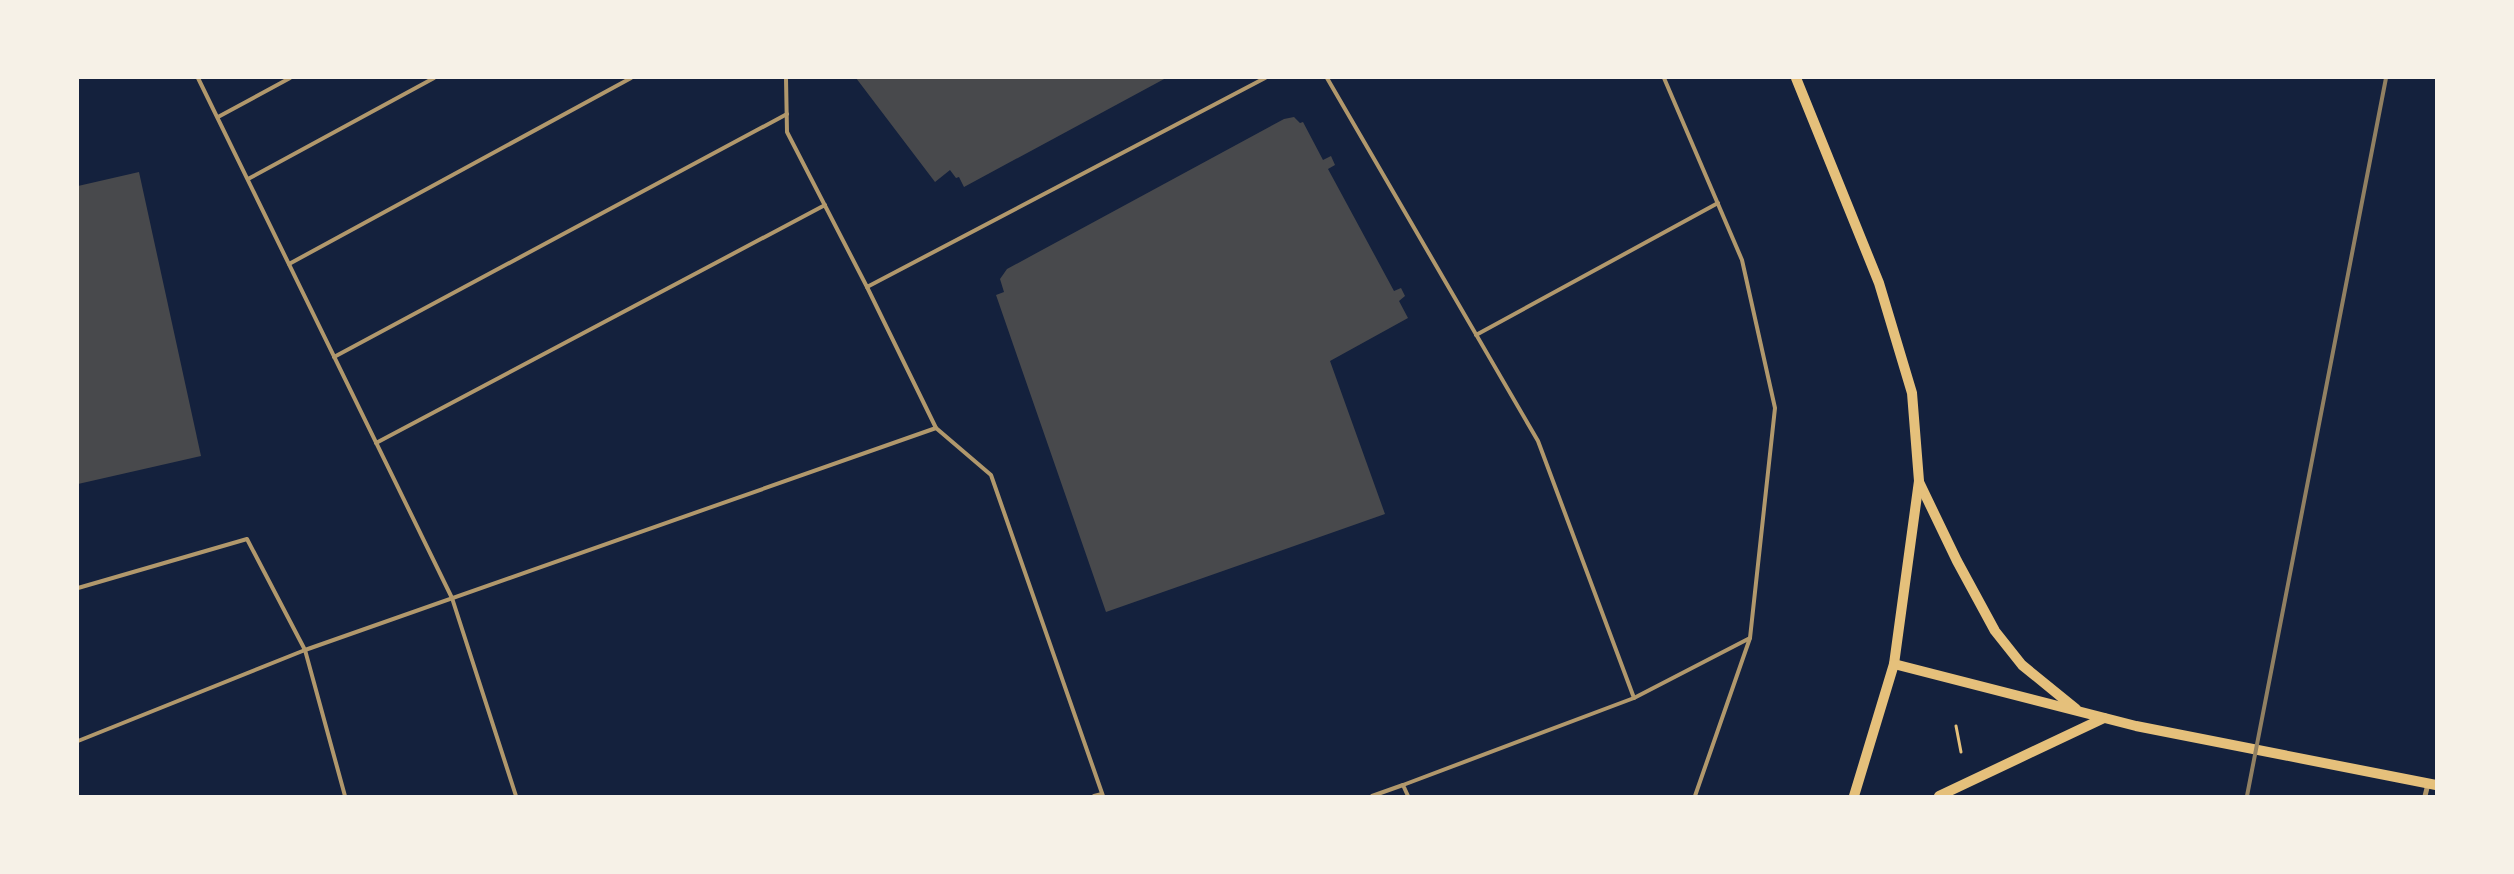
<svg xmlns="http://www.w3.org/2000/svg" width="2514" height="874" font-family="Commissioner,sans-serif">
<style>
.building{fill:#48494c}
.lines{fill:none;stroke-linecap:round;stroke-linejoin:round}
.path{stroke:#e5c07b;stroke-width:3}
.service{stroke:#b1986c;stroke-width:4}
.minor{stroke:#b1986c;stroke-width:5}
.secondary{stroke:#e5c07b;stroke-width:10}
.rail{stroke:#918062;stroke-width:4}
</style>
<rect width="100%" height="100%" fill="#14213d"/>
<g class="building">
<polygon points="856,78 1166,78 964,187 959,177 956,178 950,170 935,182"/>
<polygon points="1294,117 1300,123 1303,122 1323,160 1331,156 1335,165 1328,169 1394,291 1401,288 1405,296 1399,301 1408,318 1330,361 1385,514 1106,612 996,295 1004,292 1000,279 1007,269 1284,119"/>
<polygon points="139,172 201,456 78,484 78,186"/>
</g>
<g class="lines">
<polyline class="path" points="1956,726 1961,752"/>
<g class="service">
<polyline points="198,78 452,598 516,796"/>
<polyline points="786,78 787,132 867,287 1265,78"/>
<polyline points="1327,78 1538,441 1634,698 1403,785 1408,796"/>
<polyline points="218,117 290,78"/>
<polyline points="248,179 434,78"/>
<polyline points="289,264 631,78"/>
<polyline points="867,287 936,428"/>
<polyline points="1476,335 1718,203"/>
<polyline points="334,357 787,114"/>
<polyline points="376,443 825,205"/>
<polyline points="78,588 247,539 305,650 936,428 991,475 1103,796"/>
<polyline points="1634,698 1750,638 1775,408 1742,260 1664,78"/>
<polyline points="78,741 305,650 345,796"/>
<polyline points="1094,796 1102,794"/>
<polyline points="1372,796 1403,785"/>
<polyline points="1695,796 1750,638"/>
</g>
<polyline class="minor" points="2425,796 2428,784"/>
<g class="secondary">
<polyline points="1796,78 1879,283 1912,393 1919,481 1894,664 1854,796"/>
<polyline points="1919,482 1957,561 1995,631 2022,665 2076,709"/>
<polyline points="1894,664 2136,726 2436,785"/>
<polyline points="1939,796 2104,718"/>
</g>
<polyline class="rail" points="2247,796 2386,78"/>
</g>
<rect width="2514" height="874" fill="none" stroke="#f6f1e7" stroke-width="158"/>
</svg>
